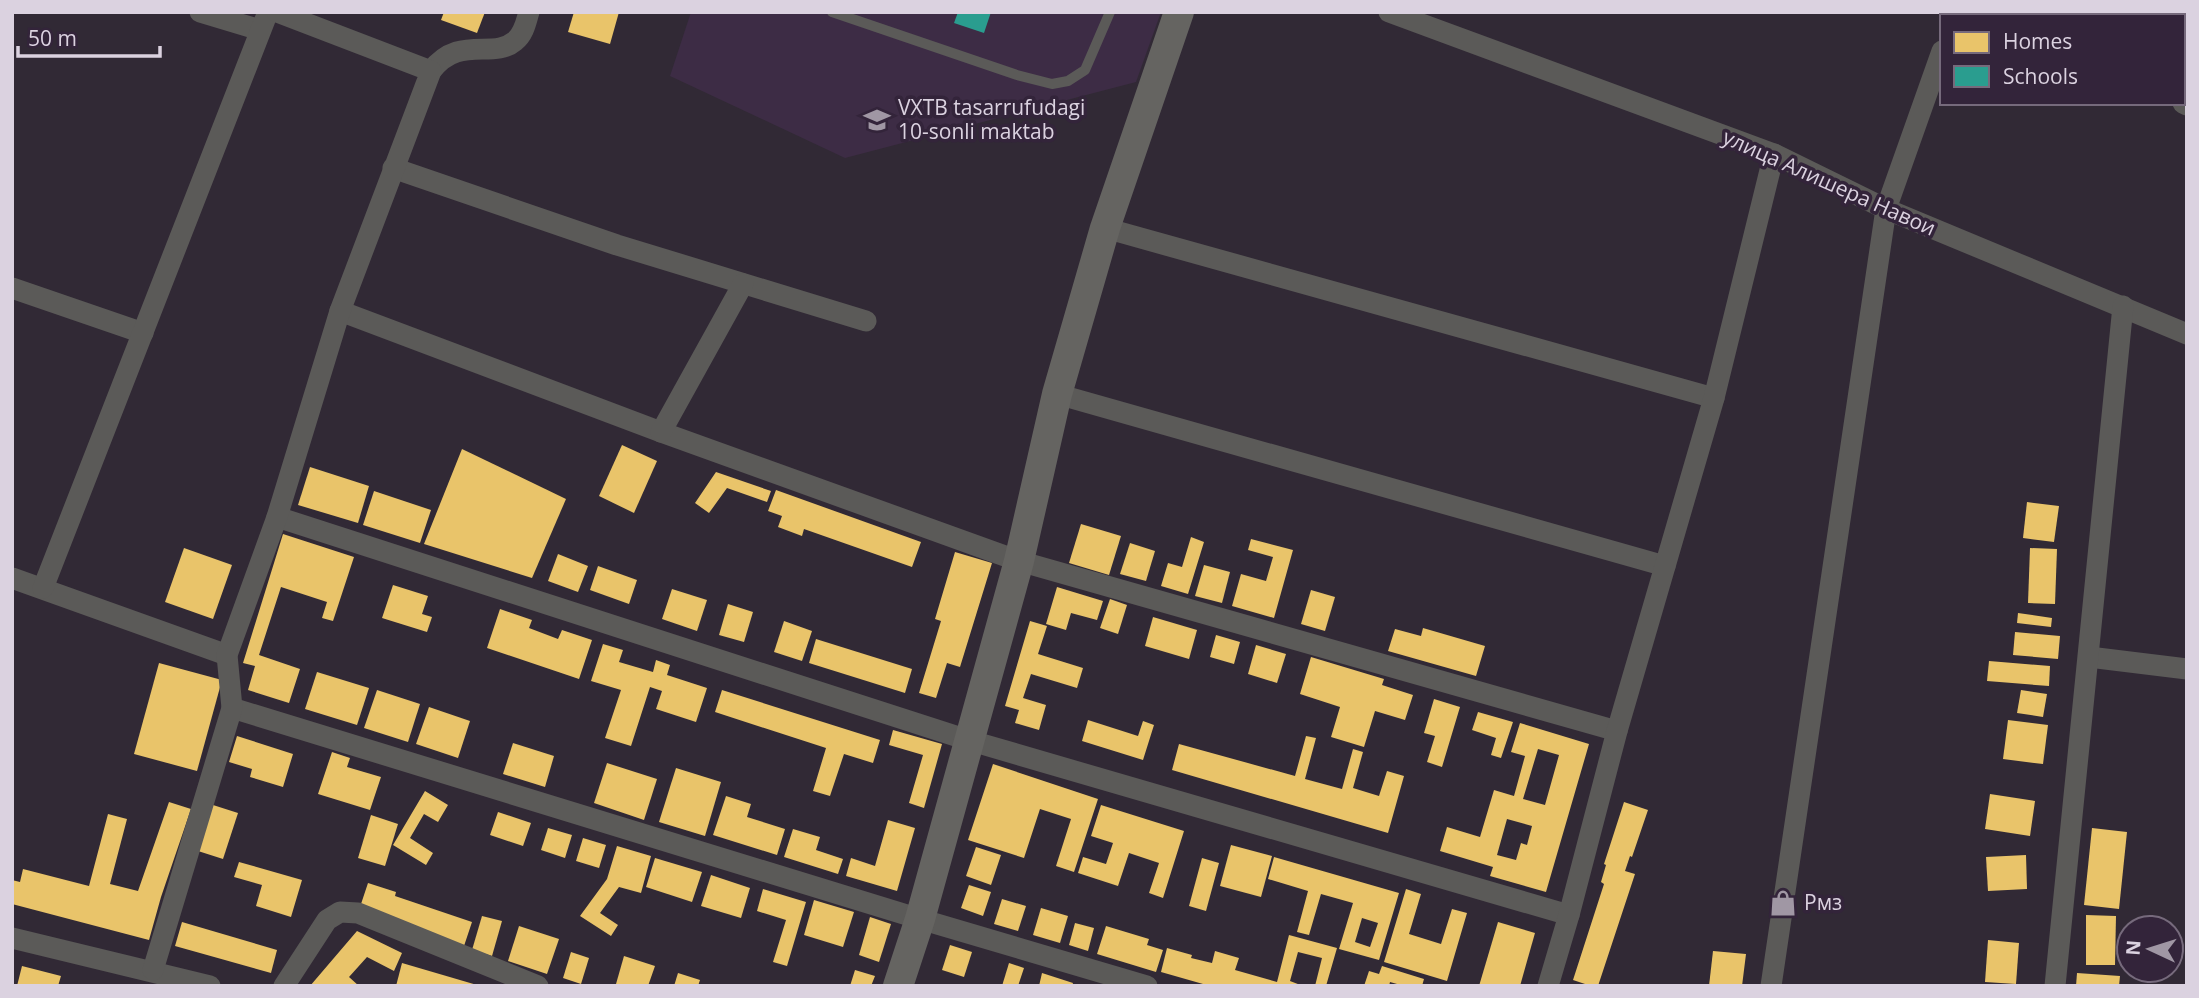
<svg xmlns="http://www.w3.org/2000/svg" width="2199" height="998" font-family="'Open Sans',sans-serif">
<style>
.built{fill:#3d2c45}
.homes{fill:#e9c46a;fill-rule:evenodd}
.schools{fill:#2a9d8f}
.lines{fill:none;stroke-linecap:round;stroke-linejoin:round}
.lane{stroke:#5b5a58;stroke-width:10}
.street{stroke:#5b5a58;stroke-width:21}
.secondary{stroke:#656461;stroke-width:30}
.labels{text-anchor:middle;stroke-width:7;stroke-linejoin:round;paint-order:stroke}
.poi-label{font-size:21px;fill:#dbd2e0;stroke:#33243a;text-anchor:start}
.street-label{font-size:21px;fill:#dbd2e0;stroke:#33243a}
</style>
<rect width="100%" height="100%" fill="#312935"/>
<polygon class="built" points="691,12 1161,12 1136,82 845,158 670,76"/>
<g class="homes">
<polygon points="444,12 485,12 477,33 441,20"/>
<polygon points="574,12 619,12 610,44 568,32"/>
<polygon points="622,445 657,461 634,513 599,496"/>
<polygon points="462,449 566,499 532,578 424,544"/>
<polygon points="310,467 369,486 358,523 298,505"/>
<polygon points="716,472 771,491 767,502 727,488 709,513 695,503"/>
<polygon points="776,490 921,542 912,567 804,529 802,536 778,527 782,516 768,511"/>
<polygon points="374,491 431,510 420,543 363,525"/>
<polygon points="2027,502 2059,506 2054,542 2023,538"/>
<polygon points="1081,524 1121,536 1109,575 1069,563"/>
<polygon points="283,534 354,557 333,621 322,618 327,602 281,587 259,655 300,669 289,703 248,690 255,666 243,663"/>
<polygon points="1191,537 1204,542 1188,594 1161,586 1168,563 1182,567"/>
<polygon points="1251,539 1293,550 1274,618 1232,606 1241,574 1266,581 1273,557 1248,550"/>
<polygon points="1130,543 1155,551 1146,581 1120,574"/>
<polygon points="184,548 232,565 213,619 165,602"/>
<polygon points="2030,548 2057,549 2055,604 2028,603"/>
<polygon points="955,552 992,563 960,667 947,663 936,698 919,693 941,621 935,619"/>
<polygon points="558,554 588,566 578,592 548,581"/>
<polygon points="1204,565 1230,572 1222,603 1195,596"/>
<polygon points="598,566 637,580 629,604 590,590"/>
<polygon points="393,585 428,596 422,614 432,617 427,632 382,618"/>
<polygon points="1057,587 1103,601 1097,620 1071,613 1066,630 1046,624"/>
<polygon points="672,589 707,600 697,631 662,619"/>
<polygon points="1311,590 1335,597 1325,631 1301,624"/>
<polygon points="1110,599 1127,605 1118,634 1100,628"/>
<polygon points="728,604 753,612 744,642 719,635"/>
<polygon points="500,609 532,620 529,628 558,639 562,630 592,640 579,679 487,648"/>
<polygon points="2018,613 2052,618 2051,627 2017,623"/>
<polygon points="1153,617 1197,630 1189,659 1145,646"/>
<polygon points="784,621 812,631 802,661 774,652"/>
<polygon points="1030,621 1047,626 1038,654 1083,668 1077,688 1031,674 1023,698 1046,705 1039,730 1015,723 1019,710 1005,706"/>
<polygon points="1423,628 1485,646 1476,676 1388,651 1395,629 1421,636"/>
<polygon points="2015,632 2060,636 2058,659 2013,655"/>
<polygon points="1216,635 1240,642 1234,664 1210,657"/>
<polygon points="816,639 912,669 905,693 809,663"/>
<polygon points="603,644 623,650 619,662 653,672 656,660 670,665 667,675 707,688 696,722 656,709 662,691 650,687 631,746 605,738 621,690 591,681"/>
<polygon points="1256,645 1286,654 1277,683 1248,674"/>
<polygon points="1311,657 1384,679 1382,685 1413,695 1405,720 1375,711 1364,747 1331,737 1340,707 1300,694"/>
<polygon points="1989,661 2050,666 2049,686 1987,681"/>
<polygon points="159,663 222,680 197,771 134,754"/>
<polygon points="317,672 369,688 357,725 305,709"/>
<polygon points="377,690 420,704 408,742 364,728"/>
<polygon points="722,690 880,740 873,763 844,754 830,796 813,791 826,748 715,712"/>
<polygon points="2021,690 2047,694 2043,717 2017,713"/>
<polygon points="1434,699 1460,707 1442,767 1427,762 1435,736 1424,733"/>
<polygon points="429,707 470,721 458,758 416,744"/>
<polygon points="1478,712 1513,722 1501,758 1491,755 1496,738 1472,730"/>
<polygon points="1088,720 1138,736 1143,721 1154,725 1143,760 1082,741"/>
<polygon points="2008,720 2048,725 2043,764 2003,759"/>
<path d="M 1520,723 L 1589,744 L 1546,892 L 1490,876 L 1493,867 L 1440,851 L 1447,827 L 1480,837 L 1494,790 L 1514,796 L 1525,756 L 1511,752 ZM 1538,749 L 1559,755 L 1545,805 L 1523,799 ZM 1507,819 L 1532,826 L 1527,845 L 1521,843 L 1516,860 L 1497,855 Z"/>
<polygon points="893,730 942,744 924,808 909,803 923,755 889,745"/>
<polygon points="237,736 293,754 283,787 250,777 252,769 229,762"/>
<polygon points="1306,736 1316,738 1305,779 1342,789 1353,749 1363,752 1353,788 1379,796 1387,771 1404,776 1388,833 1172,770 1179,744 1295,776"/>
<polygon points="513,743 554,756 545,787 503,774"/>
<polygon points="332,752 350,758 347,767 381,777 370,810 318,794"/>
<polygon points="607,763 657,779 644,820 594,803"/>
<polygon points="993,764 1098,799 1074,872 1056,866 1071,819 1040,809 1024,858 968,840"/>
<polygon points="676,768 721,782 705,836 659,822"/>
<polygon points="425,791 448,805 438,822 424,814 410,838 433,853 426,865 393,845"/>
<polygon points="1990,794 2035,801 2030,836 1985,829"/>
<polygon points="726,796 751,804 747,817 785,829 777,855 713,835"/>
<polygon points="169,802 191,809 161,897 149,940 12,904 12,880 20,882 23,869 89,886 108,814 127,819 110,884 138,891"/>
<polygon points="1624,802 1648,810 1632,857 1630,856 1625,871 1635,874 1598,986 1591,986 1573,980 1604,884 1601,882 1606,865 1604,864"/>
<polygon points="213,805 238,813 223,859 198,851"/>
<polygon points="1101,805 1184,831 1163,898 1149,893 1159,863 1129,853 1118,886 1078,873 1083,857 1106,864 1113,843 1091,836"/>
<polygon points="498,812 531,823 523,846 490,835"/>
<polygon points="371,815 398,824 385,866 358,858"/>
<polygon points="888,820 915,828 897,891 846,876 851,858 875,866"/>
<polygon points="548,828 572,835 565,858 541,850"/>
<polygon points="2092,828 2127,832 2119,909 2084,905"/>
<polygon points="793,829 820,837 816,850 843,859 838,874 784,857"/>
<polygon points="583,838 606,845 599,868 576,861"/>
<polygon points="1231,845 1272,856 1261,897 1220,886"/>
<polygon points="617,846 651,856 641,893 619,887 600,913 618,925 611,936 580,916 607,879"/>
<polygon points="976,847 1001,855 991,885 966,876"/>
<polygon points="2026,855 2027,889 1988,891 1986,857"/>
<path d="M 1274,857 L 1399,893 L 1379,960 L 1339,949 L 1353,903 L 1321,894 L 1309,935 L 1297,932 L 1308,891 L 1268,879 ZM 1362,918 L 1378,923 L 1370,947 L 1355,942 Z"/>
<polygon points="655,858 702,872 692,902 646,887"/>
<polygon points="1202,858 1219,863 1206,911 1189,906"/>
<polygon points="239,862 302,880 291,917 256,906 262,885 234,877"/>
<polygon points="711,875 750,888 741,918 701,906"/>
<polygon points="368,883 396,892 395,896 472,922 464,946 359,910"/>
<polygon points="969,885 991,892 983,916 961,908"/>
<polygon points="763,889 806,902 787,966 773,962 786,920 757,911"/>
<polygon points="1406,889 1421,894 1409,934 1441,944 1452,909 1467,913 1447,981 1384,962"/>
<polygon points="1002,899 1026,906 1018,931 994,924"/>
<polygon points="814,900 854,912 843,947 804,935"/>
<polygon points="1041,908 1068,916 1060,943 1033,935"/>
<polygon points="2086,915 2116,916 2115,965 2086,965"/>
<polygon points="482,916 502,921 492,956 472,950"/>
<polygon points="870,917 891,924 879,962 859,955"/>
<polygon points="182,922 277,950 271,973 175,946"/>
<polygon points="1498,922 1535,933 1520,986 1479,986"/>
<polygon points="1075,923 1094,928 1088,951 1069,945"/>
<polygon points="519,926 559,939 547,974 508,961"/>
<polygon points="1106,926 1149,939 1147,945 1163,950 1156,972 1097,954"/>
<polygon points="357,931 402,953 394,971 367,957 349,977 359,986 310,986"/>
<polygon points="1289,935 1337,948 1326,986 1315,986 1322,958 1298,952 1290,981 1303,986 1210,986 1161,972 1167,948 1192,955 1191,958 1212,963 1215,951 1239,958 1235,970 1277,982"/>
<polygon points="1988,940 2019,943 2016,984 1985,982"/>
<polygon points="950,945 972,952 964,977 942,970"/>
<polygon points="1713,951 1746,954 1742,986 1709,986"/>
<polygon points="571,952 589,958 581,984 563,978"/>
<polygon points="624,956 655,966 648,986 616,984"/>
<polygon points="402,963 477,985 477,986 396,986"/>
<polygon points="1009,963 1024,968 1018,986 1002,986"/>
<polygon points="22,966 61,976 58,986 17,986"/>
<polygon points="1382,966 1424,979 1422,986 1404,986 1390,982 1389,986 1364,986 1369,971 1379,974"/>
<polygon points="855,970 875,976 871,986 850,986"/>
<polygon points="678,973 700,980 698,986 674,986"/>
<polygon points="1042,973 1073,983 1072,986 1039,986"/>
<polygon points="2077,973 2120,976 2119,986 2076,986"/>
</g>
<polygon class="schools" points="958,12 991,12 984,33 954,23"/>
<g class="lines">
<polyline class="lane" points="832,12 1017,75 1052,84 1068,81 1085,70 1110,12"/>
<g class="street">
<polyline points="200,12 260,30"/>
<polyline points="1389,12 1774,154 1886,209 2187,334"/>
<polyline points="1965,12 1974,16"/>
<path d="M 431,71 C 459,34 493,60 515,41 C 524,34 526,22 529,12"/>
<polyline points="2183,103 2187,105"/>
<polyline points="393,168 617,245 866,321"/>
<polyline points="1105,228 1714,398"/>
<polyline points="12,288 143,333"/>
<polyline points="340,311 661,432 1019,561 1617,731"/>
<polyline points="1057,394 1665,566"/>
<polyline points="661,432 743,284"/>
<polyline points="277,517 968,740 1569,915"/>
<polyline points="12,578 227,655"/>
<polyline points="43,588 268,12"/>
<polyline points="2089,657 2187,669"/>
<polyline points="232,708 920,919 1147,986"/>
<polyline points="12,938 210,986"/>
<polyline points="153,970 232,708 227,655 277,517 340,311 431,71 277,12"/>
<polyline points="284,986 327,920 340,912 358,913 538,986"/>
<polyline points="1548,986 1569,915 1617,731 1714,398 1774,154"/>
<polyline points="1771,986 1886,209 1942,51"/>
<polyline points="2055,986 2123,306"/>
</g>
<polyline class="secondary" points="898,986 920,919 1019,561 1057,394 1105,228 1179,12"/>
</g>
<defs>
<g id="school-bare" transform="scale(2.1)"><path d="M0-5L7-2L0 1L-7-2ZM-4 1L0 2.5L4 1V4Q0 6-4 4Z" fill="#a097a4" stroke="#33243a" stroke-width="2.5" paint-order="stroke"/></g>
<g id="shop-bare" transform="scale(2.1)"><path d="M-5-2.5h2.3a2.7 3.5 0 0 1 5.4 0H5L5.5 6h-11ZM-1.5-2.5h3a1.5 2.3 0 0 0-3 0Z" fill="#a097a4" stroke="#33243a" stroke-width="2.5" paint-order="stroke"/></g>
</defs>
<g fill-rule="evenodd">
<use href="#school-bare" x="877" y="120"/>
<use href="#shop-bare" x="1783" y="903"/>
</g>
<g class="labels">
<g class="poi-label">
<text x="898" y="115">VXTB tasarrufudagi<tspan x="898" dy="24">10-sonli maktab</tspan></text>
<text x="1804" y="910">Рмз</text>
</g>
<g class="street-label">
<text transform="translate(1829 183) rotate(24)" y="7">улица Алишера Навои</text>
</g>
</g>
<rect width="2199" height="998" fill="none" stroke="#dbd2e0" stroke-width="28"/>
<rect x="1940" y="14" width="245" height="91" fill="#33243a" stroke="#766a7c" stroke-width="2"/>
<rect x="1954" y="32" width="35" height="21" fill="#e9c46a" stroke="#766a7c" stroke-width="2"/>
<text x="2003" y="49" font-size="21" fill="#dbd2e0">Homes</text>
<rect x="1954" y="66" width="35" height="21" fill="#2a9d8f" stroke="#766a7c" stroke-width="2"/>
<text x="2003" y="84" font-size="21" fill="#dbd2e0">Schools</text>
<g transform="translate(2150 949) rotate(274)"><circle r="33" fill="#33243a" stroke="#766a7c" stroke-width="2"/>
<path d="M0-5L12 26L0 18L-12 26Z" fill="#a097a4"/>
<text y="-10" font-size="19" font-weight="bold" text-anchor="middle" fill="#dbd2e0">N</text>
</g>
<path d="M18 46v10h142v-10" fill="none" stroke="#dbd2e0" stroke-width="3.5"/>
<text x="28" y="46" font-size="21" fill="#dbd2e0" stroke="#33243a" stroke-width="5" paint-order="stroke">50 m</text>
</svg>
